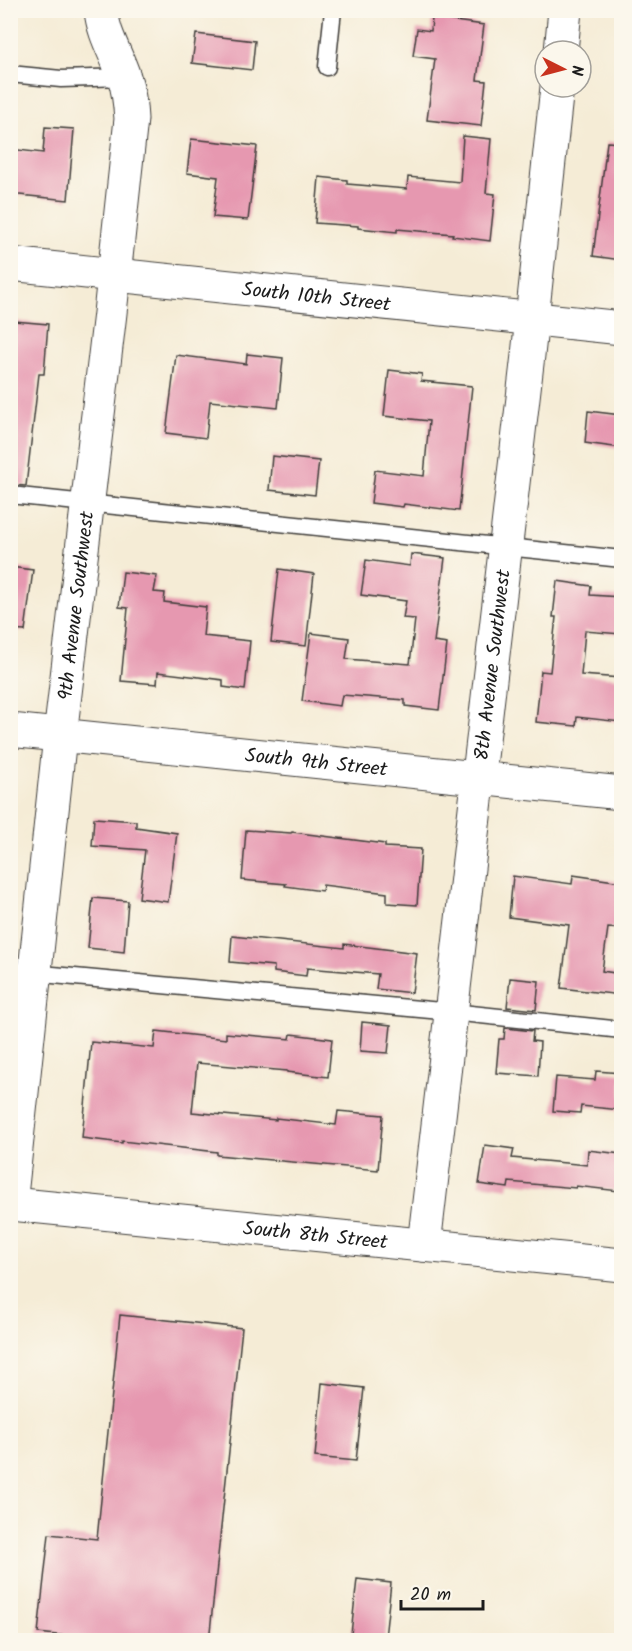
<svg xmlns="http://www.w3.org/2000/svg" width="632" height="1651" font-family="Kalam,sans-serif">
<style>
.building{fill:#e698b0}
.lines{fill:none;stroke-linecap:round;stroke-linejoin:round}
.lane-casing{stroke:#3d3b38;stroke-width:19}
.street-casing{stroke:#3d3b38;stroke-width:35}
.secondary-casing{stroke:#3d3b38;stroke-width:35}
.lane{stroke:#fff;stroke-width:16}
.street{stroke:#fff;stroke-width:33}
.secondary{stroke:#fff;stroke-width:33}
.labels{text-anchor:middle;stroke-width:6;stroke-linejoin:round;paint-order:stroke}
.street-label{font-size:20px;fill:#1c1c1c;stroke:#fbf7ec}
</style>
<rect width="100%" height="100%" fill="#fbf7ec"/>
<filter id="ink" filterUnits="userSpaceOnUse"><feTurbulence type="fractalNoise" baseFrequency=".0167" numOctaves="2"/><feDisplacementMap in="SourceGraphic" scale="12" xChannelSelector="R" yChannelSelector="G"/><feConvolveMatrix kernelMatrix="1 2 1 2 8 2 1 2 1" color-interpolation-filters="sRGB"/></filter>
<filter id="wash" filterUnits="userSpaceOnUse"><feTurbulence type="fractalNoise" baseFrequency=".008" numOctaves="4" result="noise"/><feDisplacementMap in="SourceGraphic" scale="24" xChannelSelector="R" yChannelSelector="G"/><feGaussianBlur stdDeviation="1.35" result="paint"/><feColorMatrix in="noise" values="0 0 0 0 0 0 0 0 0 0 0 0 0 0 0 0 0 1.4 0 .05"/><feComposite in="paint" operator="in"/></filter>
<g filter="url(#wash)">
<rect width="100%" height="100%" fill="#f5ecd6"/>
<g id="blocks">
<g class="building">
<polygon points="432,18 484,25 477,80 486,81 481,126 427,120 435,59 413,56 417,29 431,31"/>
<polygon points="196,34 255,41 252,70 192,63"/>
<polygon points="45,127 74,129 68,200 10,194 10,149 43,153"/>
<polygon points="463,136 491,139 486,193 495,194 490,241 452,236 453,234 397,229 397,232 358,228 358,226 315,223 319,177 347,180 347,184 407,189 408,177 460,182"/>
<polygon points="191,139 257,146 248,220 213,217 218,177 187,173"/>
<polygon points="607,142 621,143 621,260 593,256"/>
<polygon points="14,321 48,324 44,374 39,374 26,486 10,485 10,374"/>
<polygon points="247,354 283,358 278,408 210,401 206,438 166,433 176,355 246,364"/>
<polygon points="389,370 422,374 421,381 472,386 459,511 404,504 403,507 371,503 375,470 424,476 429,421 384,416"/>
<polygon points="588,411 621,415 621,448 585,443"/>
<polygon points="272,456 319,461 315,495 269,490"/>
<polygon points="411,554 445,558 434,642 447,644 439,710 405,706 405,700 342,695 340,706 302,701 311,633 349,638 346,659 410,664 415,619 403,618 406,601 361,595 366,560 410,566"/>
<polygon points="10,567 33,570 25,631 10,630"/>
<polygon points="279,569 314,574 306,646 271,642"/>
<polygon points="123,572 157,576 154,592 165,593 164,602 206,607 203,636 250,641 245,690 223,687 223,680 158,672 157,684 121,681 128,608 119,607"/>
<polygon points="557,581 591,586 590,595 621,597 621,634 585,631 581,675 621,678 621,722 577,717 576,726 536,722 541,671 550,672 556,617 553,617"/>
<polygon points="94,818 136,821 136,827 177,833 168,902 139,898 145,850 92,846"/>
<polygon points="246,830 291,833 292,832 385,844 385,847 421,849 417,905 387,903 387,893 323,885 322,891 285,886 286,884 242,880"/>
<polygon points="573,875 621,882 621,929 608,928 602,971 621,974 621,995 561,988 569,925 509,917 513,876 572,884"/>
<polygon points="93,898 128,901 124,952 88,948"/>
<polygon points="232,936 344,948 344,944 417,953 412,993 376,989 378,974 307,968 306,976 274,972 274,966 230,962"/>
<polygon points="510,978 539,981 536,1010 507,1007"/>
<polygon points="362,1022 391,1025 388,1053 360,1051"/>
<polygon points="505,1028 533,1031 532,1041 540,1042 538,1076 496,1073 499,1039 504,1039"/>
<polygon points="156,1031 226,1039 226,1033 290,1039 291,1034 332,1039 328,1077 287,1072 287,1071 197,1063 192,1112 276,1120 276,1118 336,1125 338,1111 383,1115 378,1170 217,1155 217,1152 122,1141 122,1143 82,1138 91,1042 154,1048"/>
<polygon points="596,1071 621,1073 621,1110 581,1106 580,1113 553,1111 556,1077 595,1080"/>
<polygon points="485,1145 514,1149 512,1158 587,1165 588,1150 621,1154 619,1191 576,1186 576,1188 509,1182 508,1188 479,1184"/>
<polygon points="120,1315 242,1328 209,1641 84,1641 85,1638 38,1633 49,1534 97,1539"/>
<polygon points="322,1383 364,1388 356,1461 315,1457"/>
<polygon points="357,1579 391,1583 385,1638 351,1634"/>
</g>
</g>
</g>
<g filter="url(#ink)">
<use href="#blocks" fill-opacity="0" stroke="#3d3b38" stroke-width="1.5"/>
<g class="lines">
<g class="lane-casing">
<g id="lane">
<polyline points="327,67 333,10"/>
<polyline points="10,74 61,79 124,77"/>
<polyline points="10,495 622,559"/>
<polyline points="10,971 452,1012 622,1030"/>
</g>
</g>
<g class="street-casing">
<g id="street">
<polyline points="561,51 565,10"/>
<path id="s1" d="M 10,264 L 622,328"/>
<path id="s2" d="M 10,730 L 622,793"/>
<path id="s3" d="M 424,1245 L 528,355 L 557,87"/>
</g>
</g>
<g class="secondary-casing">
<g id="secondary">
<path id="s4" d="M 11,1204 L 622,1265"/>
<path id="s5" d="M 10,1205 L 60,736 L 110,313 L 131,119 C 130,104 129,91 124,77 C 117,55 103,34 101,10"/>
</g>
</g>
<use href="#lane" class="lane"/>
<use href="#street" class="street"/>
<use href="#secondary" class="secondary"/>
</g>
</g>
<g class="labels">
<g class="street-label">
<text dy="7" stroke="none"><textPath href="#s1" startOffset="308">South 10th Street</textPath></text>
<text dy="7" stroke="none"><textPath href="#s5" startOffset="603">9th Avenue Southwest</textPath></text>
<text dy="7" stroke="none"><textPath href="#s3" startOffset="584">8th Avenue Southwest</textPath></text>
<text dy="7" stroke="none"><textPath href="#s2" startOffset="308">South 9th Street</textPath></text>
<text dy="7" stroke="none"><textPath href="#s4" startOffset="306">South 8th Street</textPath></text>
</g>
</g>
<rect width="632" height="1651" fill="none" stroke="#fbf7ec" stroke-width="36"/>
<g transform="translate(563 69) rotate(96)"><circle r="28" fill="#fbf7ec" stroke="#a29f99" stroke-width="1.5"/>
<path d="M0-4.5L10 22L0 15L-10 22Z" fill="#c8321e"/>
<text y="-9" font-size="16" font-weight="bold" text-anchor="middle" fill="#1c1c1c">N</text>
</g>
<path d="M401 1600v9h82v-9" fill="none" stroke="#1c1c1c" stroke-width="3"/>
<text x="410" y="1600" font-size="18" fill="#1c1c1c" stroke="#fbf7ec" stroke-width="4.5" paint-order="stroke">20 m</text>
</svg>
